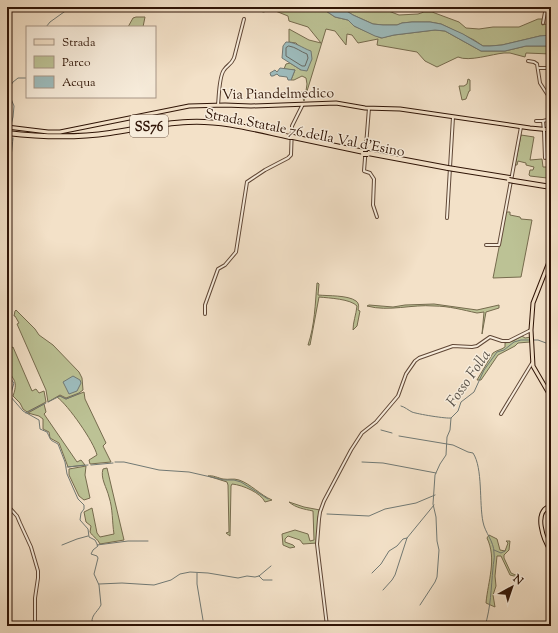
<svg xmlns="http://www.w3.org/2000/svg" width="558" height="633" font-family="'Sorts Mill Goudy',serif">
<style>
.green{fill:#bcc295;stroke:#766b4e}
.water{fill:#9dbcbd;stroke:#717974}
.lines{fill:none;stroke-linecap:round;stroke-linejoin:round}
.shore{stroke:#666862;stroke-width:1}
.stream{stroke:#717974;stroke-width:1}
.minor-casing{stroke:#604736;stroke-width:4}
.major-casing{stroke:#2f1406;stroke-width:5}
.highway-casing{stroke:#2f1406;stroke-width:6}
.minor{stroke:#f7ecdb;stroke-width:2}
.major{stroke:#f3e1c8;stroke-width:3}
.highway{stroke:#f3e1c8;stroke-width:4}
.highway-bridge-casing{stroke:#2f1406;stroke-width:6;stroke-linecap:butt}
.highway-bridge{stroke:#f3e1c8;stroke-width:4}
.labels{text-anchor:middle;stroke-width:3;stroke-linejoin:round;paint-order:stroke}
.shield{fill:#f7ecdb;stroke:#6b5546;stroke-width:1}
.shield-label{font-size:13px;font-weight:bold;fill:#2f1406}
.street-label{font-size:14px;fill:#2f1406;stroke:#f7ecdb}
.water-label{font-size:15px;font-style:italic;fill:#564f46;stroke:#f7ecdb}
</style>
<rect width="100%" height="100%" fill="#f3e1c8"/>
<filter id="stains"><feTurbulence type="fractalNoise" baseFrequency=".005" numOctaves="4"/><feColorMatrix values="0 0 0 0 .2 0 0 0 0 .09 0 0 0 0 .02 0 0 0 .5 -.17"/></filter>
<radialGradient id="worn" r=".72"><stop offset=".6" stop-color="#630" stop-opacity="0"/><stop offset="1" stop-color="#630" stop-opacity=".3"/></radialGradient>
<g class="green">
<path d="M 254,7 L 320,7 L 335,17 L 348,20 L 354,26 L 381,38 L 394,35 L 435,30 L 445,31 L 481,51 L 505,51 L 526,46 L 551,46 L 551,54 L 526,53 L 525,57 L 510,53 L 504,53 C 492,54 469,62 458,57 L 437,67 L 425,61 L 417,52 L 377,45 L 378,39 L 358,43 L 352,35 L 347,34 L 346,45 L 335,31 L 326,29 L 304,101 L 302,96 L 298,93 L 306,91 L 307,84 L 306,78 L 302,76 L 294,80 L 291,80 L 295,70 L 284,69 L 286,64 L 290,63 L 301,70 L 302,49 L 296,43 L 289,42 L 289,29 L 309,40 L 321,43 L 308,27 L 289,21 L 288,16 L 273,10 L 263,12 Z"/>
<polygon points="340,7 378,7 399,15 418,14 424,12 432,12 459,22 466,28 479,29 493,27 519,27 538,19 543,19 542,25 551,23 551,35 540,36 502,45 490,46 483,46 474,40 441,24 430,22 412,22 402,23 397,25 383,25 373,24 353,15"/>
<polygon points="136,17 145,17 143,27 128,27 133,18"/>
<polygon points="468,79 470,80 470,91 469,91 466,99 462,100 459,86 464,86 467,84"/>
<polygon points="521,135 534,137 530,160 542,159 543,167 547,167 547,178 530,176 529,175 530,170 533,170 534,167 526,165 526,163 518,161 517,165 515,165"/>
<polygon points="506,212 510,212 510,215 520,217 521,219 532,220 521,277 493,278"/>
<path d="M 317,283 L 318,283 L 319,284 L 318,295 C 328,296 348,295 356,301 C 359,303 359,307 358,310 L 360,311 L 357,326 L 353,330 C 353,322 356,315 357,306 C 351,299 329,298 319,297 L 310,345 L 308,345 C 315,324 315,305 317,283 Z"/>
<path d="M 434,304 L 477,310 L 499,305 L 499,308 L 486,312 L 482,334 L 484,312 L 477,313 C 463,310 449,306 434,306 C 412,304 389,312 367,306 L 369,305 L 393,307 L 405,305 Z"/>
<polygon points="16,310 35,329 39,335 53,345 79,372 82,378 83,390 79,393 66,398 60,395 48,402 46,390 17,324 19,323 15,316 14,316 15,311"/>
<path d="M 522,336 L 525,338 L 531,337 L 530,342 L 518,343 L 515,346 L 498,355 L 481,380 L 477,380 L 493,353 C 497,350 501,350 505,347 L 505,343 L 513,341 Z"/>
<path d="M 13,347 L 32,391 L 36,389 L 39,393 L 44,391 L 46,402 L 27,412 L 23,409 L 20,403 L 13,396 C 20,377 9,379 7,366 C 6,361 7,355 7,350 Z"/>
<path d="M 84,392 L 85,399 L 106,443 L 103,446 L 111,462 L 90,464 L 89,460 L 97,455 C 94,442 68,405 57,397 L 60,396 L 66,399 Z"/>
<polygon points="44,404 46,412 44,414 77,462 81,460 85,465 68,467 59,443 50,438 49,432 43,429 43,419 39,416 28,413"/>
<polygon points="86,466 85,475 90,498 84,500 79,496 69,475 69,469"/>
<path d="M 107,468 L 124,540 L 100,544 C 97,538 93,537 90,532 L 91,526 L 86,522 L 84,512 L 92,508 L 97,533 L 100,537 L 114,534 C 112,522 113,509 109,497 C 107,488 100,478 103,469 Z"/>
<path d="M 208,476 C 213,475 218,478 223,479 C 229,480 233,478 239,480 C 251,484 260,495 272,500 L 265,502 C 261,493 243,485 232,484 L 231,486 L 230,536 L 226,533 L 229,532 L 228,485 L 227,482 Z"/>
<path d="M 289,502 L 304,507 L 320,510 L 318,517 L 317,543 L 303,544 L 300,540 L 288,536 L 285,539 L 285,542 L 293,545 L 295,547 L 290,548 L 283,545 L 282,534 L 295,530 L 308,534 L 310,541 L 314,540 L 313,511 C 304,509 296,508 289,502 Z"/>
<path d="M 489,535 L 497,539 L 500,550 L 505,551 L 508,543 L 506,541 L 510,541 L 509,550 L 504,555 L 504,558 L 511,573 L 522,578 L 510,575 L 501,556 L 497,556 L 495,576 L 496,586 L 493,595 L 495,607 L 486,603 C 488,581 497,559 487,538 Z"/>
</g>
<g class="water">
<polygon points="320,7 340,7 353,15 373,24 383,25 397,25 402,23 412,22 430,22 441,24 463,34 483,46 490,46 502,45 540,36 551,35 551,46 526,46 505,51 481,51 445,31 435,30 394,35 382,38 375,36 354,26 348,20 335,17"/>
<path d="M 286,42 C 296,42 302,48 311,51 L 312,59 L 307,71 L 301,70 L 282,58 L 283,46 Z"/>
<polygon points="280,68 295,70 291,80 288,80 287,77 279,76 277,74 273,76 271,76 270,73 275,70 277,72"/>
<polygon points="73,376 80,380 81,383 77,391 69,394 63,382"/>
</g>
<g class="lines">
<path class="shore" d="M 289,46 C 296,47 301,52 307,54 L 308,58 L 305,66 L 302,66 L 286,56 L 286,48 Z"/>
<g class="stream">
<polyline points="46,27 50,22 71,7"/>
<polyline points="11,125 13,117 14,106 9,94 11,85 13,82 18,78 27,78"/>
<path d="M 7,172 C 11,165 12,147 13,138"/>
<path d="M 7,374 L 14,383 L 10,396 L 23,411 L 39,420 L 40,429 L 47,432 C 52,442 49,439 58,444 L 65,462 L 67,474 L 78,499 L 84,505 L 84,509 L 81,513 L 80,520 L 88,529 L 89,537 L 95,540 L 98,546 L 93,550 L 91,554 L 97,556 L 98,558 L 94,574 L 99,585 L 101,605 C 97,613 89,616 93,626"/>
<polyline points="48,402 60,396 66,399 80,393"/>
<path d="M 401,406 C 405,407 408,410 412,412 C 417,414 447,419 451,418"/>
<polyline points="26,413 46,403"/>
<polyline points="381,430 392,433"/>
<path d="M 399,436 L 453,445 L 468,452 L 473,453 C 483,468 479,503 483,522 C 485,533 494,541 494,553 C 495,559 493,563 493,568 C 491,588 491,607 485,626"/>
<polyline points="115,462 124,462 159,470 189,472 224,480 234,480 241,482 268,499"/>
<polyline points="362,462 383,463 436,473"/>
<polyline points="91,465 113,463"/>
<polyline points="67,467 88,465"/>
<polyline points="327,514 369,516 385,509 416,503 435,495"/>
<polyline points="62,545 77,539 88,536"/>
<polyline points="97,545 128,541 148,541"/>
<polyline points="494,550 501,553 505,551"/>
<polyline points="197,573 197,584 203,620"/>
<polyline points="372,573 381,564 389,551 397,546 403,539 407,538"/>
<polyline points="259,576 263,580 272,580"/>
<polyline points="99,584 122,583 154,585 171,580 180,574 190,572 208,573 238,578 247,576 255,577 259,576 271,566"/>
<polyline points="383,590 392,580 395,575 407,538 434,505"/>
<polyline points="420,605 435,582 437,577 439,550 437,541 436,517 433,504 435,475 440,464 446,455 447,437 450,430 451,418 458,411 461,402 474,392 484,370 497,352 504,350 514,342 521,340 538,340 546,343 551,343"/>
</g>
<g class="minor-casing">
<g id="minor">
<polyline points="543,23 546,7"/>
<polyline points="528,61 534,62 537,64 540,83 551,100"/>
<polyline points="539,68 551,68"/>
<path d="M 218,105 C 219,96 219,76 224,70 C 227,65 231,65 234,58 L 244,19"/>
<polyline points="369,108 364,171 370,173 374,179 373,205 377,217"/>
<polyline points="536,121 543,121"/>
<polyline points="545,158 544,131 543,121 547,120"/>
<polyline points="447,218 453,117"/>
<polyline points="486,245 499,245 521,127"/>
<polyline points="205,314 205,305 218,269 225,265 236,252 247,182 265,170 288,158 291,155 292,126 303,104"/>
<polyline points="501,414 532,363"/>
<polyline points="7,505 17,516 20,523 31,547 38,571 38,578 35,598 35,626"/>
<polyline points="327,626 317,544 319,519 320,512 324,501 351,450 362,433 376,422 398,396 406,374 415,361 419,358 453,346 472,347 477,346 490,337 502,341 509,341 531,330"/>
</g>
</g>
<g class="major-casing">
<g id="major">
<polyline points="7,127 48,132 60,132 189,106 225,105 251,106 336,103 365,108 400,109 530,128 551,130"/>
<polyline points="551,257 533,303 531,330 533,366 551,397"/>
<path d="M 551,506 C 532,511 544,541 551,551"/>
</g>
</g>
<g class="highway-casing">
<g id="highway">
<path d="M 7,133 C 41,137 76,138 110,133 C 136,129 162,123 188,122 C 222,120 257,130 290,137"/>
<polyline points="293,137 364,152"/>
<polyline points="368,153 448,168"/>
<polyline points="454,169 510,178"/>
<polyline points="514,181 551,187"/>
</g>
</g>
<use href="#minor" class="minor"/>
<use href="#major" class="major"/>
<use href="#highway" class="highway"/>
<g class="highway-bridge-casing">
<g id="highway-bridge">
<polyline points="290,137 293,137"/>
<polyline points="363,154 368,154"/>
<polyline points="448,168 454,169"/>
<polyline points="509,180 514,181"/>
</g>
</g>
<use href="#highway-bridge" class="highway-bridge"/>
</g>
<g class="labels">
<rect class="shield" x="130" y="115" width="38" height="22" rx="3"/>
<g class="shield-label">
<text x="149" y="131">SS76</text>
</g>
<g class="street-label">
<text transform="translate(278 93) rotate(-1)" y="5">Via Piandelmedico</text>
<text transform="translate(305 132) rotate(11)" y="5">Strada Statale 76 della Val d'Esino</text>
</g>
<g class="water-label">
<text transform="translate(468 378) rotate(-55)" y="5">Fosso Folla</text>
</g>
</g>
<rect width="558" height="633" fill="none" stroke="#f3e1c8" stroke-width="24"/>
<rect x="8" y="8" width="542" height="617" fill="none" stroke="#2f1406" stroke-width="2"/>
<rect x="12" y="12" width="534" height="609" fill="none" stroke="#2f1406"/>
<rect x="26" y="26" width="130" height="72" fill="#f7ecdb" stroke="#a79686"/>
<rect x="34" y="39" width="20" height="6" fill="#f3e1c8" stroke="#a79686"/>
<text x="62" y="46" font-size="12" fill="#2f1406">Strada</text>
<rect x="34" y="56" width="20" height="12" fill="#bcc295" stroke="#a79686"/>
<text x="62" y="66" font-size="12" fill="#2f1406">Parco</text>
<rect x="34" y="76" width="20" height="12" fill="#9dbcbd" stroke="#a79686"/>
<text x="62" y="86" font-size="12" fill="#2f1406">Acqua</text>
<g transform="translate(512 587) rotate(40)" stroke="#f7ecdb" stroke-width="3" paint-order="stroke">
<path d="M0-3L7 15L0 10L-7 15Z" fill="#2f1406"/>
<text y="-6" font-size="11" font-weight="bold" text-anchor="middle" fill="#2f1406">N</text>
</g>
<rect width="100%" height="100%" filter="url(#stains)"/>
<rect width="100%" height="100%" fill="url(#worn)"/>
</svg>
